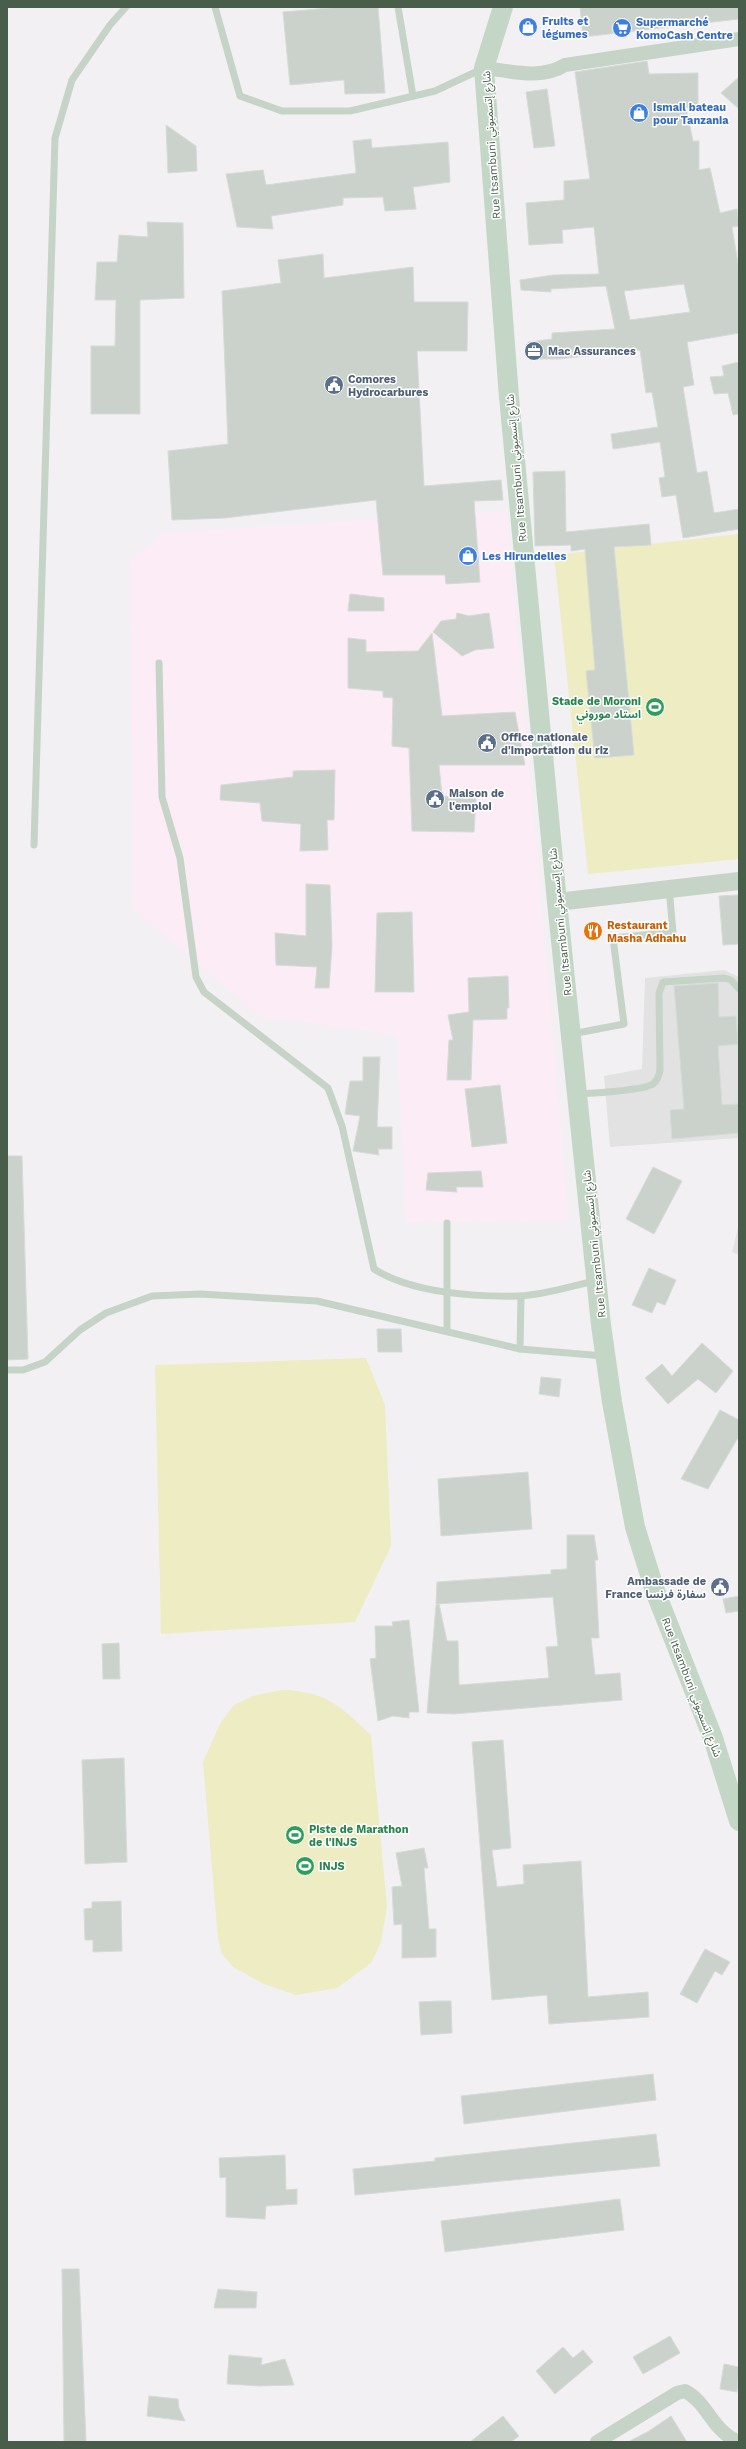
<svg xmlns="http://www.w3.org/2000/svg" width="746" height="2449" font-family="'Work Sans','Noto Sans Arabic',sans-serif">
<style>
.commercial{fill:#fbecf6}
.education{fill:#e2e2e3}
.green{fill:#edecc2}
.building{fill:#cbd2cc;stroke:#d5dbd7;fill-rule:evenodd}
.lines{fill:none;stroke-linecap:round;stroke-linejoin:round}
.service{stroke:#c5d4c6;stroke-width:7}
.minor{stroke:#c5d4c6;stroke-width:14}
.tertiary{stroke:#c5d4c6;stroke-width:18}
.secondary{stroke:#c4d7c7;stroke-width:20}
.labels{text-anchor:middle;stroke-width:3;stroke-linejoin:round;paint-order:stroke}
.shop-label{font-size:11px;font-weight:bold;fill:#366cbe;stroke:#fff;text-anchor:start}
.street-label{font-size:11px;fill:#495d4b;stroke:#fff}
.service-label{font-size:11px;font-weight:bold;fill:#4e5e75;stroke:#fff;text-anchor:start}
.leisure-label{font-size:11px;font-weight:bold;fill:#27864d;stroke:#fff;text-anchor:start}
.food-label{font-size:11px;font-weight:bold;fill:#c56008;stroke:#fff;text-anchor:start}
</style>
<rect width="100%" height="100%" fill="#f2f0f3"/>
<polygon class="commercial" points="507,511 569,1221 406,1222 397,1035 260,1016 133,909 130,560 163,533"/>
<g class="education">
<polygon points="724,970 739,977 739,1138 610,1147 604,1076 642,1069 645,978"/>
<polygon points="739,1223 739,1255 732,1252"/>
</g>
<g class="green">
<polygon points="739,534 739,859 588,874 554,555"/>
<polygon points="366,1358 385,1405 391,1546 355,1622 161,1634 155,1365"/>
<path d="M 281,1690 C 326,1691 340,1706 371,1735 L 387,1907 L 381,1942 L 371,1963 L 337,1988 L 296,1995 L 264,1984 L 233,1967 L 222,1954 L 218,1939 L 203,1762 L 220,1724 L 234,1705 L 253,1696 Z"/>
</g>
<g class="building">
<polygon points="341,7 378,7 385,93 345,94 344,80 290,85 283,12"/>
<polygon points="580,7 739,7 739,19 583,37"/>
<path d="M 647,61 L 649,74 L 698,73 L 698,106 L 686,108 L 693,141 L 699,141 L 699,170 L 710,168 L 720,213 L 737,209 L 739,226 L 732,227 L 739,269 L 739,333 L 687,342 L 694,385 L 683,387 L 697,473 L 707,471 L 714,513 L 739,509 L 739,529 L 683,538 L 676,495 L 662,497 L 659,478 L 665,477 L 660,442 L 613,449 L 611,434 L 658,427 L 652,392 L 646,393 L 640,350 L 559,359 L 529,359 L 528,342 L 552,339 L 552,333 L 615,329 L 606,286 L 551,289 L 551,292 L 521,290 L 520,280 L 553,275 L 599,274 L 594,227 L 562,230 L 563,243 L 529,245 L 526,203 L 564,200 L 564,181 L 590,179 L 575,72 ZM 684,284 L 690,312 L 630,320 L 624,291 Z"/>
<polygon points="739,77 739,109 721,93"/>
<polygon points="547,89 555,146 534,148 526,92"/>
<polygon points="166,125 196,146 197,171 168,173"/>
<polygon points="371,139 372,148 448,142 450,182 413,187 416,209 385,211 383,197 343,198 343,205 271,216 273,229 237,227 226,174 263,170 266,185 356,173 353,141"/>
<polygon points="147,222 183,223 184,298 140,300 140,414 91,414 91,346 115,346 116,300 95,300 97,262 117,262 119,235 148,237"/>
<polygon points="323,254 324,278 413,267 414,302 468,302 467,351 417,351 424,486 501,480 503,500 474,501 480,582 446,584 445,575 383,575 376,500 225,518 172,520 168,451 228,444 222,291 281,283 278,260"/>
<polygon points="739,362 739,414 733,415 728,393 714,394 710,377 724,376 722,366"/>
<polygon points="565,471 566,532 649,524 651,545 614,547 634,755 595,758 586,671 595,670 585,549 571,551 571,545 535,546 533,472"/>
<polygon points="350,594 384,598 384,611 348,611"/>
<polygon points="457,613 469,616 489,613 494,648 475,650 462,656 433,632 441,621 456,619"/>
<polygon points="432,633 442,716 515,712 525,765 439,765 442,796 476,799 474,832 412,831 409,748 392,746 393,698 383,697 383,691 348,688 348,638 366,640 366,652 418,651"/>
<polygon points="335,770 334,820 327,820 328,850 300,851 301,824 262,821 260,803 220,800 221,785 293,777 293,771"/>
<polygon points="306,884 330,885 332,946 329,988 315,988 317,967 276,965 275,933 306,936"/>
<polygon points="739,895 739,944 723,945 719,896"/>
<polygon points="412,912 414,992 375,992 377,913"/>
<polygon points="508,976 509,1008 507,1008 507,1019 473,1020 471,1080 447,1080 449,1040 453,1040 448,1015 469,1012 468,978"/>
<polygon points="718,983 719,1017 736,1016 738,1044 718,1046 722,1105 739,1104 739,1133 672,1139 670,1110 684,1109 674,986"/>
<polygon points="363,1057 380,1057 377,1127 392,1127 392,1149 378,1149 379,1155 353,1151 360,1116 345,1114 350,1081 363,1081"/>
<polygon points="500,1085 507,1143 472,1147 465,1089"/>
<polygon points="7,1156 22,1156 28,1359 7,1360"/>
<polygon points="653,1167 682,1181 654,1234 626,1219"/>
<polygon points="481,1171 483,1187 456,1187 457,1192 426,1190 428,1173"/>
<polygon points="649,1268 676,1280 665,1305 657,1302 652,1313 632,1305"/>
<polygon points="377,1329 401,1329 402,1352 378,1352"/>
<polygon points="702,1343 733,1371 716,1393 698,1379 668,1404 645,1378 662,1364 672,1376"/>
<polygon points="541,1377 561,1379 559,1397 539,1394"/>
<polygon points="720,1410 739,1420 739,1436 708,1489 681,1479"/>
<polygon points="528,1472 532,1529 441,1536 438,1479"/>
<polygon points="567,1535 594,1535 598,1560 595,1560 599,1638 591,1638 595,1675 620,1673 622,1700 454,1714 427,1713 436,1605 439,1604 447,1641 458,1641 459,1685 549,1678 546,1647 558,1646 553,1597 436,1604 437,1582 551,1574 551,1570 567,1569"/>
<polygon points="739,1596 739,1611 726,1613 723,1599"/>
<polygon points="409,1620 419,1712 409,1712 409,1718 393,1716 378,1721 370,1659 376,1658 375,1626 393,1626 392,1622"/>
<polygon points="119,1643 120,1679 103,1679 102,1644"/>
<polygon points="503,1740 511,1848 492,1850 497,1887 524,1884 523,1865 581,1861 588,1997 648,1992 649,2017 549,2024 547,1995 492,2000 472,1742"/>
<polygon points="124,1758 127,1862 85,1864 82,1760"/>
<polygon points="424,1848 428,1868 424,1868 429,1929 436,1929 436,1957 402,1958 402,1924 394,1925 392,1887 402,1886 396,1853"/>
<polygon points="121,1901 122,1951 93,1952 93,1940 85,1940 84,1909 92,1908 92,1902"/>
<polygon points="705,1949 730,1962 722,1975 715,1971 697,2003 680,1994"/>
<polygon points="438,2001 451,2001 452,2033 421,2035 419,2002"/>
<polygon points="653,2074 656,2100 464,2124 461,2096"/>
<polygon points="656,2134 660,2166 355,2195 353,2169 435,2161 435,2158"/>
<polygon points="285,2155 286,2190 297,2189 297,2204 266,2206 265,2219 226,2217 226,2177 220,2178 219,2158"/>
<polygon points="620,2199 624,2230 445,2252 441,2221"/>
<polygon points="62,2269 79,2269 86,2442 64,2442"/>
<polygon points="218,2289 257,2292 256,2308 214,2308"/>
<polygon points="670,2336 680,2353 643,2374 633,2357"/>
<polygon points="563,2347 573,2358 583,2350 593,2362 555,2394 536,2371"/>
<polygon points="229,2355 262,2358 261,2365 285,2359 294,2385 259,2386 227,2384"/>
<polygon points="724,2364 739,2367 737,2392 720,2389"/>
<polygon points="149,2396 178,2399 179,2408 185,2421 147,2416"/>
<polygon points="503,2416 519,2436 511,2442 470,2442"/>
<polygon points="671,2416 687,2442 628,2442 649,2431"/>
</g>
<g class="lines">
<g class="service">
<polyline points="215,7 240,96 282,111 350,111 435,91 482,69"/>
<polyline points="398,7 413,96"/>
<path d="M 159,663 L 162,797 L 180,858 L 196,977 L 204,992 L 328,1088 L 342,1126 L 374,1269 C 412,1293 475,1297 520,1296 C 544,1295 571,1286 595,1281"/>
<polyline points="34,845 55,138 72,80 110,25 126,7"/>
<polyline points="572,1034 624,1024 613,938 673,932 669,888"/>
<path d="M 579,1094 C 594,1093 642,1091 653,1084 C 657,1081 659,1075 660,1070 L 659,993 L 663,982 L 724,978 L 731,980 L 739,989"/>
<polyline points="447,1223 447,1330"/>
<polyline points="520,1349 521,1296"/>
<polyline points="7,1370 23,1370 45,1362 80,1330 106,1313 152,1296 200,1294 317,1301 520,1349 604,1356"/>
</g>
<g class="minor">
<path d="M 484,68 C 511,71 541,80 565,65 L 739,39"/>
<path d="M 597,2442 L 677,2393 L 685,2391 C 708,2403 712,2431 739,2442"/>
</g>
<polyline class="tertiary" points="557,902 739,881"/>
<polyline class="secondary" points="503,7 484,68 509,397 557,902 601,1325 612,1402 635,1527 655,1591 713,1738 739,1821"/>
</g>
<defs>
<g id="shop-disc" transform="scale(1)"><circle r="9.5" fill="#3f7fe0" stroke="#fff"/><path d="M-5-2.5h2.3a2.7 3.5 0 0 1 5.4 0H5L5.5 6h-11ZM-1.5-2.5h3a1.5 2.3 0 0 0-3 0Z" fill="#fff"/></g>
<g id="supermarket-disc" transform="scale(1)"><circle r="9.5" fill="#3f7fe0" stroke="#fff"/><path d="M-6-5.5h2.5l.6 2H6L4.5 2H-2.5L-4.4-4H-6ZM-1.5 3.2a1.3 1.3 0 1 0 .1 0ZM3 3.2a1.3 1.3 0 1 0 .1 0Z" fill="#fff"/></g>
<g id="office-disc" transform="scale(1)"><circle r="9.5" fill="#5c6f8a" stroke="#fff"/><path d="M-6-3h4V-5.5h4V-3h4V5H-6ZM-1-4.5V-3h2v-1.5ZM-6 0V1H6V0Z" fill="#fff"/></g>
<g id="civic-disc" transform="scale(1)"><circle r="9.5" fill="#5c6f8a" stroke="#fff"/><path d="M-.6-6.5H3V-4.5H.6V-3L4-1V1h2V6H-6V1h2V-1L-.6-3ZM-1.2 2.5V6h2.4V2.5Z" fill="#fff"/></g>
<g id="stadium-disc" transform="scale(1)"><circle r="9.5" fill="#2e9e5b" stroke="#fff"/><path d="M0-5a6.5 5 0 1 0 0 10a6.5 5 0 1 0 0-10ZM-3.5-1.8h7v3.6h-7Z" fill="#fff"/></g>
<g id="restaurant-disc" transform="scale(1)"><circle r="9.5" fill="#e8710a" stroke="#fff"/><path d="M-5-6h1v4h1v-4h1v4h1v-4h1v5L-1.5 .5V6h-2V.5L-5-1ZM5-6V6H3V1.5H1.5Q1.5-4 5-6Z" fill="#fff"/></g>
</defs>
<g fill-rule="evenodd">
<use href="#shop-disc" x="528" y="27"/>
<use href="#supermarket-disc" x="622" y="28"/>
<use href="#shop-disc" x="639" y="113"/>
<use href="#office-disc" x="534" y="351"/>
<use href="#civic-disc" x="334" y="385"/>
<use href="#shop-disc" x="468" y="556"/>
<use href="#stadium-disc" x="655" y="707"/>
<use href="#civic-disc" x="487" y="743"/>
<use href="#civic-disc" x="435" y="799"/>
<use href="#restaurant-disc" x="593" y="931"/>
<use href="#civic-disc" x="720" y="1587"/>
<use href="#stadium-disc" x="295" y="1835"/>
<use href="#stadium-disc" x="305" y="1866"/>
</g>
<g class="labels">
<g class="shop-label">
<text x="542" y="25">Fruits et<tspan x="542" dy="13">légumes</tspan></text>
<text x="636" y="26">Supermarché<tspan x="636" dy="13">KomoCash Centre</tspan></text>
<text x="653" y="111">Ismail bateau<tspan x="653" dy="13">pour Tanzania</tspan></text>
<text x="482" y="560">Les Hirundelles</text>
</g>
<g class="street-label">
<text transform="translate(491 145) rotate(-94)" y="4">Rue Itsambuni شارع إتسمبوني</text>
<text transform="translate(516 468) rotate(-95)" y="4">Rue Itsambuni شارع إتسمبوني</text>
<text transform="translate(560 922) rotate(-96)" y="4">Rue Itsambuni شارع إتسمبوني</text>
<text transform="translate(594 1244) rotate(-96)" y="4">Rue Itsambuni شارع إتسمبوني</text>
<text transform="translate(692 1687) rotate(69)" y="4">Rue Itsambuni شارع إتسمبوني</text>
</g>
<g class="service-label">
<text x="548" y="355">Mac Assurances</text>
<text x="348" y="383">Comores<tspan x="348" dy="13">Hydrocarbures</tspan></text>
<text x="501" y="741">Office nationale<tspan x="501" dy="13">d'importation du riz</tspan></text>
<text x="449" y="797">Maison de<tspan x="449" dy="13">l'emploi</tspan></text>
<text x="706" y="1585" text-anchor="end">Ambassade de<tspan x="706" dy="13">France سفارة فرنسا</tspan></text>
</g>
<g class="leisure-label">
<text x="641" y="705" text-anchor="end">Stade de Moroni<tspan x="641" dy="13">استاد موروني</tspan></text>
<text x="309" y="1833">Piste de Marathon<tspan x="309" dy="13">de l'INJS</tspan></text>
<text x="319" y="1870">INJS</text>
</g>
<g class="food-label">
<text x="607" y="929">Restaurant<tspan x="607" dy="13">Masha Adhahu</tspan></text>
</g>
</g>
<rect width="746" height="2449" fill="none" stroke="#495d4b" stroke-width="16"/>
</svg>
